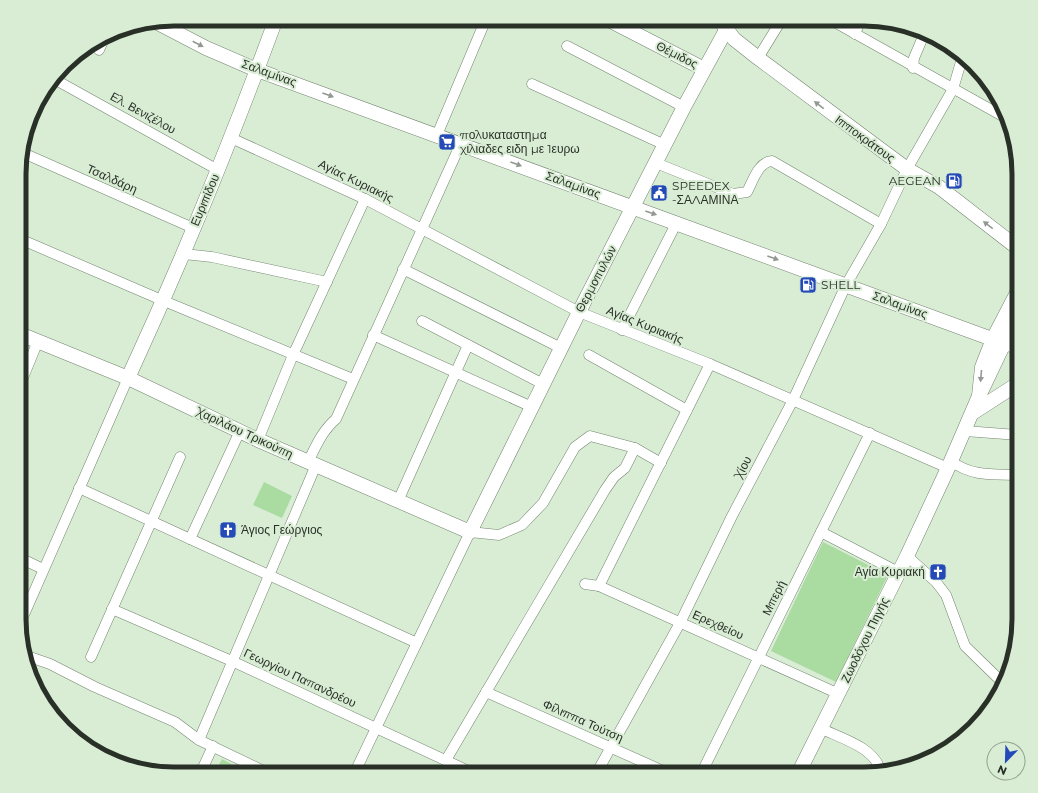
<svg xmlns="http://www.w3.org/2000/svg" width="1038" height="793" font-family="Montserrat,sans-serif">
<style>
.green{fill:#aadba1}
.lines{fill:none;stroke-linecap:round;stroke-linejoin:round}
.street-casing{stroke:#73856f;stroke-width:11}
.secondary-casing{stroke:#73856f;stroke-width:15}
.street{stroke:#fff;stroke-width:10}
.secondary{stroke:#fff;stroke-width:14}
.oneway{fill:#949893}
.labels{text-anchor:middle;stroke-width:4;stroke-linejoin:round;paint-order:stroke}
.street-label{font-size:12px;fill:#293027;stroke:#d9edd5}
.poi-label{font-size:12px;fill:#293027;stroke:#d9edd5;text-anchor:start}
.rim{fill:none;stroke:#293027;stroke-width:5}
</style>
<rect width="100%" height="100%" fill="#d9edd5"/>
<g class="green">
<polygon points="264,482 292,496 282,518 253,505"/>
<polygon points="823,542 888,575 836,682 771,651"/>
<polygon points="222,759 246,772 245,774 214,774"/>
</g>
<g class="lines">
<g class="street-casing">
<g id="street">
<polyline points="829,19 1006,118"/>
<polyline points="855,34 861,19"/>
<polyline points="567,46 684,107"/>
<polyline points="99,50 104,39"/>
<polyline points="758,58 782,19"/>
<polyline points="913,68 914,58 925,32"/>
<polyline points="54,79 218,170"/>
<polyline points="532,84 665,145"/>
<polyline points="437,135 486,19"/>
<polyline points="231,138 365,199 579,312 710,364 948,468"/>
<polyline points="21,152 193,228"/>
<path d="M 656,163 L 733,194 L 747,192 C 753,181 758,162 772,161 L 881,224"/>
<polyline points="20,239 164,301 353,379"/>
<polyline points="184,254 212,257 327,282"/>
<polyline points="403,269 561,348"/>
<polyline points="422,321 543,384"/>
<polyline points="622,330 677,222"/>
<polyline points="373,335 532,407"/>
<polyline points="589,355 687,410"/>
<polyline points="20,385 38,341"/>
<polyline points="965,431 1019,435"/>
<polyline points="258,440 293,355 365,199"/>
<path d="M 951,461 C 972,477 994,474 1019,475"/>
<path d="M 308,462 C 316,446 322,431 336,419 L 461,143"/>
<polyline points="79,488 417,643"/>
<polyline points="398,501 468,345"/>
<polyline points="821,532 898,572"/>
<polyline points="190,539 240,431"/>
<polyline points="907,556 936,582 946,595 965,646 1004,684"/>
<polyline points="20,558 43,569"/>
<polyline points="585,584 599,586 839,694"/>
<polyline points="599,586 710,364"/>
<polyline points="112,609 234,662 475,774"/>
<polyline points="19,626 128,378"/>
<polyline points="27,656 50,664 95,687 175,722 199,740 270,774"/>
<polyline points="91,657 180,457"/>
<polyline points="486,692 670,774"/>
<path d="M 822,729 C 841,738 875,748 880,770"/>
<polyline points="199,740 316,465"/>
<polyline points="446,760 605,490 614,477 625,468 635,448"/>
<polyline points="200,774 213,746"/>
<polyline points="354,774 470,532 499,535 522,525 543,503 575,447 590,436 635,448 661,463"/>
<polyline points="596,774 680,623 732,516 793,400 846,285 881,224 907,169 953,89 963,55"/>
<polyline points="701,774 870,433"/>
</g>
</g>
<g class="secondary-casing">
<g id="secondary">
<polyline points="607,19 704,69"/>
<polyline points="719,19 734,39 758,58 907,169 939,187 1019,249"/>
<polyline points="156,22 206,48 257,70 1003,343 1019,347"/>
<polyline points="1019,312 979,396 982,367 993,339 1019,289"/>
<polyline points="20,334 128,378 258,440 470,532 579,312 684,107 726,30"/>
<path d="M 128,378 C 182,261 231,141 276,19"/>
<polyline points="974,412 1019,383"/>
<polyline points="798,774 907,556 948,468 979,396"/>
</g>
</g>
<use href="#street" class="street"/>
<use href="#secondary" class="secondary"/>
</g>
<defs><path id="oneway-solid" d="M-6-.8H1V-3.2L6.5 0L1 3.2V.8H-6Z"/></defs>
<g class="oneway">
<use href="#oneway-solid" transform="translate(198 44) rotate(27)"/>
<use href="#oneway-solid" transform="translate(328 95) rotate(20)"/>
<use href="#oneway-solid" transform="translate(819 105) rotate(-143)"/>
<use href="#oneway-solid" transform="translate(516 164) rotate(20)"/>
<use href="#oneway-solid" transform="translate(651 213) rotate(19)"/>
<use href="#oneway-solid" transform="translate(988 225) rotate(-142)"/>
<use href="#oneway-solid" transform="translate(773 258) rotate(20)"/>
<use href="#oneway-solid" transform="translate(981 376) rotate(95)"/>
</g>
<defs>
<g id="supermarket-square" transform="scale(0.9)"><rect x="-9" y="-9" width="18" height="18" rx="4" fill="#244ab8" stroke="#d9edd5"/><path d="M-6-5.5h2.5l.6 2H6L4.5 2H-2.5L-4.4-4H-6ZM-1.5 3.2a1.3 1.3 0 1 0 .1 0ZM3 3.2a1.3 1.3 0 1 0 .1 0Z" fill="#fff"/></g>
<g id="fuel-square" transform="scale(0.9)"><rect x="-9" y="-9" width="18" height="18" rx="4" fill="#244ab8" stroke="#d9edd5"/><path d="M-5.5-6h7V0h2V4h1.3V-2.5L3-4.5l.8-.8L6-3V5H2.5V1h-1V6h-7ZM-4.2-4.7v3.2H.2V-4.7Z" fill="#fff"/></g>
<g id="civic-square" transform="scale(0.9)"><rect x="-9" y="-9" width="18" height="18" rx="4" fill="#244ab8" stroke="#d9edd5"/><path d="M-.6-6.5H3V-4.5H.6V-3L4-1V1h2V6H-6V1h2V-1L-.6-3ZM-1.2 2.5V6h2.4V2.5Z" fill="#fff"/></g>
<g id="church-square" transform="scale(0.9)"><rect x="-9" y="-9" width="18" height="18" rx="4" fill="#244ab8" stroke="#d9edd5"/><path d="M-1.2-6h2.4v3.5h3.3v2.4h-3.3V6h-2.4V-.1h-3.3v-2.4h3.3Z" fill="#fff"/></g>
</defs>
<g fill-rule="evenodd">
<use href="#supermarket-square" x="447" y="142"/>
<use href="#fuel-square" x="954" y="181"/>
<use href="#civic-square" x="659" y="193"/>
<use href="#fuel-square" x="808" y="285"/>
<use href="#church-square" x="228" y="530"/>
<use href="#church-square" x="938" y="572"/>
</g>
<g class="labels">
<g class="street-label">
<text transform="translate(677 55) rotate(27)" y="4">Θέμιδος</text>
<text transform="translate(269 73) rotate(20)" y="4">Σαλαμίνας</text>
<text transform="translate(143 113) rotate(29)" y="4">Ελ. Βενιζέλου</text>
<text transform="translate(865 139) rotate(36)" y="4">Ιπποκράτους</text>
<text transform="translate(112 179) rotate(24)" y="4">Τσαλδάρη</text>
<text transform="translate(356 181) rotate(26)" y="4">Αγίας Κυριακής</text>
<text transform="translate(573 185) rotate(20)" y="4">Σαλαμίνας</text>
<text transform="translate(205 200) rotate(-67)" y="4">Ευριπίδου</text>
<text transform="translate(596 279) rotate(-62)" y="4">Θερμοπυλών</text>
<text transform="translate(900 305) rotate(20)" y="4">Σαλαμίνας</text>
<text transform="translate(645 325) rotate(22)" y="4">Αγίας Κυριακής</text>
<text transform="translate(245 433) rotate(25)" y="4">Χαριλάου Τρικούπη</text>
<text transform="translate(743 467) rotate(-62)" y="4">Χίου</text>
<text transform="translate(774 598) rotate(-64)" y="4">Μπερή</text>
<text transform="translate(718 625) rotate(24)" y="4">Ερεχθείου</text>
<text transform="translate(865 640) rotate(-64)" y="4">Ζωοδόχου Πηγής</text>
<text transform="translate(300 678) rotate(25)" y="4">Γεωργίου Παπανδρέου</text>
<text transform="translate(583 721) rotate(24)" y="4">Φίλιππα Τούτση</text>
</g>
<g class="poi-label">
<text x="460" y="139">πολυκαταστημα<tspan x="460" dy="14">χιλιαδες ειδη με 1ευρω</tspan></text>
<text x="941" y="185" text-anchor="end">AEGEAN</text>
<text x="672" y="190">SPEEDEX<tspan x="672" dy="14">-ΣΑΛΑΜΙΝΑ</tspan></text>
<text x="821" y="289">SHELL</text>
<text x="241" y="534">Άγιος Γεώργιος</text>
<text x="925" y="576" text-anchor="end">Αγία Κυριακή</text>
</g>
</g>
<path d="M0 0H1038V793H0ZM174 26H864A148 148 0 0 1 1012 174V619A148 148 0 0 1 864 767H174A148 148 0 0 1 26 619V174A148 148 0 0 1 174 26Z" fill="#d9edd5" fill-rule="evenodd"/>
<path class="rim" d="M174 26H864A148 148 0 0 1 1012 174V619A148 148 0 0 1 864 767H174A148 148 0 0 1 26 619V174A148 148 0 0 1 174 26Z"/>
<g transform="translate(1006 761) rotate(203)"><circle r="19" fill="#d9edd5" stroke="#93a18f"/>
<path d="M0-3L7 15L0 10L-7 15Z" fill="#244ab8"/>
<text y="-6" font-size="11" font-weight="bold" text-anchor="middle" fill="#293027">N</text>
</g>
</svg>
